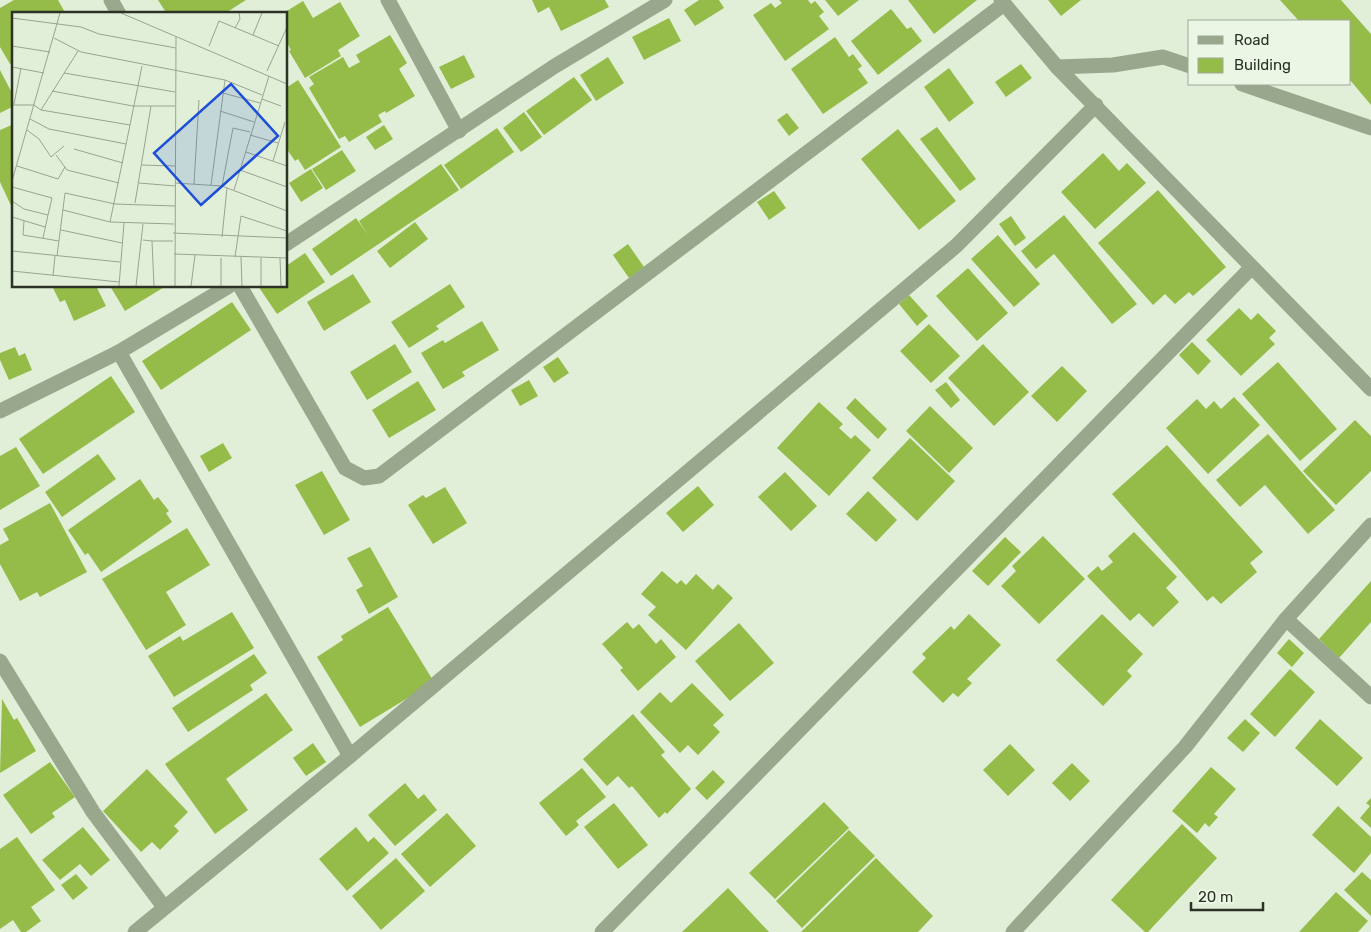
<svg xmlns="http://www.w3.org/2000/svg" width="1371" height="932" font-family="Rubik,sans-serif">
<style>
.building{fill:#95bc49}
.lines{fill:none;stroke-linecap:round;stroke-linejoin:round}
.lane{stroke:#99a88c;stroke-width:15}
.street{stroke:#99a88c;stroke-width:15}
.inset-road{fill:none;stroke:#99a391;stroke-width:1}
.view{fill:#1d4ed8;fill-opacity:0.15;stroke:#1d4ed8;stroke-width:2.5}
.inset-edge{fill:none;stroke:#2d3226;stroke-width:2.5}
</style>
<rect width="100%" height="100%" fill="#e1efd9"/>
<g class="building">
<polygon points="14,0 58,0 66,14 14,14 14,62 10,64 0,47 0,8"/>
<polygon points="158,0 246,0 224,14 167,14"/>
<polygon points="532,0 605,0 609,7 561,31 549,7 538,13"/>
<polygon points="699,0 719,0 724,8 695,26 684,10"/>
<polygon points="779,0 808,0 811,4 815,1 824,12 819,16 829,29 785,61 753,15 771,3 775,8 782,3"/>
<polygon points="825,0 859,0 838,16"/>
<polygon points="908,0 977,0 934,34"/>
<polygon points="1048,0 1081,0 1061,16"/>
<polygon points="1280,0 1341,0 1371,34 1371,105 1350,80 1350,21 1299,21"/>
<polygon points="303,1 313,18 340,2 360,36 338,50 341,56 305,78 289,51 291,50 286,41 286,14 282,14"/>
<polygon points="891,9 907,29 911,27 922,41 878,75 851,41"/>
<polygon points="669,18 681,41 644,60 632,37"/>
<polygon points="390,35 407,63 399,69 415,96 386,113 385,111 378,115 371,102 382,122 349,142 345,136 339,139 309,88 314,84 309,77 343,57 349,68 360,62 356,55"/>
<polygon points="835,37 849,57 853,54 862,66 858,69 868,83 823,114 791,69"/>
<polygon points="464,55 475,77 451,89 439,67"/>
<polygon points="608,57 624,83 596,101 580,75"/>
<polygon points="1021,64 1032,78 1006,97 995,82"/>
<polygon points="949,68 974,103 949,122 924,87"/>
<polygon points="0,70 14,97 14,106 0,113"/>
<polygon points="574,77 592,100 544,135 526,111"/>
<polygon points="298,80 341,147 305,170 298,159 295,161 286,148 286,88"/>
<polygon points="524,112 542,137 521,152 503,128"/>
<polygon points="787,113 799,128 789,136 777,120"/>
<polygon points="14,124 14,212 0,182 0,130"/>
<polygon points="384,125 393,139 375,150 366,137"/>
<polygon points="937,127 976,179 960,191 920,139"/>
<polygon points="497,128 514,152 461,189 444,165"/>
<polygon points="898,129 956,201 919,230 861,159"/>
<polygon points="342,150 356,171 326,190 312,169"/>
<polygon points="1103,153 1119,171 1127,163 1146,183 1095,229 1061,192"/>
<polygon points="441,164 459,190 331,276 312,249 356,218 368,235 359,221"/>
<polygon points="311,169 323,188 301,202 289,183"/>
<polygon points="1158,190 1226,267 1193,296 1189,292 1175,304 1165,294 1153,305 1098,243"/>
<polygon points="774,191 786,208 769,220 757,202"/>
<polygon points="1064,215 1137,304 1112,324 1054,254 1036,269 1021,251"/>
<polygon points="1011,216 1026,238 1015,246 999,224"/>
<polygon points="415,222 428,239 390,268 377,251"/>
<polygon points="998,235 1040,284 1014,307 971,259"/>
<polygon points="628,244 644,267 629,278 613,255"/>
<polygon points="305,253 325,282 277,314 258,286 286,286 286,266"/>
<polygon points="968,268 1008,313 977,341 936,296"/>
<polygon points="353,274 371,302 324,331 307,302"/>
<polygon points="450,284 465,307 436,326 439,329 409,348 391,322"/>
<polygon points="57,286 96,286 106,306 74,321 65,300 60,302 53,288"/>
<polygon points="110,286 166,286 125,311"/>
<polygon points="909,295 928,316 917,326 899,304"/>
<polygon points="232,302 251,330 161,390 142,361"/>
<polygon points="1239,308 1251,320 1258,313 1276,331 1269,338 1275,344 1241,376 1206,340"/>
<polygon points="482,321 499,350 462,372 465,376 443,389 421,353 443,340 445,343"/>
<polygon points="929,324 960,356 931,383 900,351"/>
<polygon points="1192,342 1211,361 1198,375 1179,355"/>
<polygon points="395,344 412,372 367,400 350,372"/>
<polygon points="983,344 1029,392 994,426 948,378"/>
<polygon points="15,347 19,356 25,353 32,370 9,380 0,360 0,353"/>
<polygon points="558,357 569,373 554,383 543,367"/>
<polygon points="1278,362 1337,429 1300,461 1242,394"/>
<polygon points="1062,366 1087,391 1057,422 1031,396"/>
<polygon points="111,376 135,412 43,474 19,439"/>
<polygon points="529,380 538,396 520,406 511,390"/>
<polygon points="418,381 436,410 389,438 372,410"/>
<polygon points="946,382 960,400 951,408 935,390"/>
<polygon points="1234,397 1260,425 1208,474 1166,428 1197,399 1206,409 1214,401 1221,409"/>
<polygon points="855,398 887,429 878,439 846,408"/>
<polygon points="819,402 843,424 839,428 851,439 855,435 871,450 829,496 777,448"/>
<polygon points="930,406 973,448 949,473 906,431"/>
<polygon points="1355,420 1371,436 1371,471 1336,505 1303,471"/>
<polygon points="1268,434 1335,510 1308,534 1265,485 1240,507 1216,480"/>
<polygon points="910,438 955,481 917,521 872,478"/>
<polygon points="223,443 232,458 209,472 200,456"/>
<polygon points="1167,445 1263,552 1250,563 1257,572 1221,604 1213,596 1207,601 1112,494"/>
<polygon points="16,447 40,486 0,510 0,456"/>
<polygon points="98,454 116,479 62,517 45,492"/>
<polygon points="322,471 350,520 324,535 295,485"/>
<polygon points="785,472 817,506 791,531 758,497"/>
<polygon points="140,479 154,500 158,497 169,511 166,513 172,522 101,572 88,553 85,555 68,530"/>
<polygon points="698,486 714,505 683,532 666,513"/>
<polygon points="445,487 467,523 433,544 408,505 423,495 426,498"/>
<polygon points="868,491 897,520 876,542 846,514"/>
<polygon points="50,503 87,572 40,597 37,592 20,601 0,564 0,545 9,540 3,529"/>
<polygon points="187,528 210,565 166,592 186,625 146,650 102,579"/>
<polygon points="1134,532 1177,577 1166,588 1179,602 1153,627 1139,613 1130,621 1087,576 1098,566 1102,571 1113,562 1108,556"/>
<polygon points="1043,536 1085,579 1039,624 1001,586 1016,571 1012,566"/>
<polygon points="1005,537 1021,552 988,586 972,571"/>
<polygon points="370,547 398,597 369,614 356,590 363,586 347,558"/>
<polygon points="662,571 677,584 681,580 686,585 696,574 713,590 718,584 733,598 686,650 648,615 656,607 641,594"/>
<polygon points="1371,581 1371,622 1339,658 1319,639"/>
<polygon points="388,607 434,682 360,727 317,657 343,640 341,636"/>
<polygon points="232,612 254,648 174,697 148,656 180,636 183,641"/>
<polygon points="969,614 1001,645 967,679 972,683 958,697 953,693 943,703 912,672 926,658 922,654 951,626 954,630"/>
<polygon points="1102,614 1143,654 1127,671 1132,676 1103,706 1056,660"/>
<polygon points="627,622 633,629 639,624 656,644 661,639 676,657 638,691 620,670 623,668 602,644"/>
<polygon points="739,623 774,663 730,701 695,661"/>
<polygon points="1289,639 1304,653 1292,667 1277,653"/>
<polygon points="254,654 267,673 250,685 253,690 188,732 172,708"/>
<polygon points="1290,669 1315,692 1275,737 1250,714"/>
<polygon points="692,683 724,715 713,725 720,732 698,755 688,745 680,753 640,712 660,692 671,703"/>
<polygon points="266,693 293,730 226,779 248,810 215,834 165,764"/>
<polygon points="2,699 14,720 17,718 36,751 0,773"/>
<polygon points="633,714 665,752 661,755 691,789 667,814 665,812 659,818 632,786 629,788 618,776 607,786 583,759"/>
<polygon points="1245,719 1260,733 1243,752 1227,738"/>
<polygon points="1320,719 1363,758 1337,786 1295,748"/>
<polygon points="313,743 326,762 306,776 293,758"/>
<polygon points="1010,744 1035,770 1008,796 983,770"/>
<polygon points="50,762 75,797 52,813 55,817 31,834 3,795"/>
<polygon points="1072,763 1090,781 1070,801 1052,783"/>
<polygon points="1211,767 1236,789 1214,814 1218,817 1209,827 1205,823 1197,833 1172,811"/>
<polygon points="582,768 606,797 576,821 579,825 566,836 539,803"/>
<polygon points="147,769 188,812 174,826 179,831 160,850 152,842 141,852 103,811"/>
<polygon points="713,770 725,782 707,800 695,788"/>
<polygon points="405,783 418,799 424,794 437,810 395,846 368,815"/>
<polygon points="1371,798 1371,828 1360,818 1370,806 1366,803"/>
<polygon points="824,802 849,828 775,899 749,873"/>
<polygon points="614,803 648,845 618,869 584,827"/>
<polygon points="1338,806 1371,837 1371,853 1354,873 1312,835"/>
<polygon points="447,813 476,846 430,887 401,854"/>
<polygon points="1182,824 1217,858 1148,932 1145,932 1111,900"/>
<polygon points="83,827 110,860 91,876 80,864 60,880 42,860"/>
<polygon points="356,827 368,842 374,837 389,853 347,891 319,859"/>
<polygon points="849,830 875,856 802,928 776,901"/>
<polygon points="17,837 55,890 31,907 41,921 26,932 21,932 13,920 0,929 0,849"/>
<polygon points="396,858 425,891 381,930 352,896"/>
<polygon points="876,858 933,916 918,932 801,932"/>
<polygon points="1362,872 1371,880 1371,916 1344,890"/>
<polygon points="76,874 88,888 73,900 61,885"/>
<polygon points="728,888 769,932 682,932"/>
<polygon points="1336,892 1368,921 1358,932 1299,932"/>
</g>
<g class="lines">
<g class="lane">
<polyline points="1057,67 1113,65 1163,57 1190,66"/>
<polyline points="1242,84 1371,128"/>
</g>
<g class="street">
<polyline points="111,0 119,14"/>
<polyline points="388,0 459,131"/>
<polyline points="1001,0 1057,67 1371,389"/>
<polyline points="286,244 555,66 665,0"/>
<polyline points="240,286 345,468 364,478 379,476 1004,4"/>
<polyline points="119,352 350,756"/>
<polyline points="0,411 119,352 229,286"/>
<polyline points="1286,619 1371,697"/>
<polyline points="0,661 93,812 164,907"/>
<polyline points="135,932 350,756 956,246 1096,105"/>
<polyline points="602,932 1251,268"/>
<polyline points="1013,932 1185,747 1286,619 1371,525"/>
</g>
</g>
<g transform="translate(12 12)">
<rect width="275" height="275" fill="#e1efd9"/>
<path class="inset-road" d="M 109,1 L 275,72M 0,6 L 69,15 L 87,22 L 164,36M 223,16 L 228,7 L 227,1M 241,23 L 250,1M 42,26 L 69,40 L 213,68 L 250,83M 0,34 L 38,40M 197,34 L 207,9 L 267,34M 0,55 L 32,61M 255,59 L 275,15M 52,61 L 163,80M 40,79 L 121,94 L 163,94M 211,81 L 248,91M 250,87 L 269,94M 2,92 L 9,56M 0,93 L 22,93 L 29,98 L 118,113 L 130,54M 29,98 L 66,39M 208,99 L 242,110M 18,107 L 37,117 L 114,132M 15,118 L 27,127 L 39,145 L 52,134M 238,123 L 266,131M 62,137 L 111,151M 234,140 L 275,154M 44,143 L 55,158 L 107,171M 261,149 L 273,110M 130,153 L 163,154M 5,154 L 46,167 L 53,155M 228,158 L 275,175M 0,169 L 48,1M 127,171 L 163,174M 163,171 L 210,174 L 275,199M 182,172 L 187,88M 199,173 L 213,68M 210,174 L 221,116 L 238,120M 0,175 L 40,186 L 36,203 L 12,197 L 0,189M 222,178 L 257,64M 123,191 L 139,94M 51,198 L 98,210 L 162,212M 0,205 L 33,215M 12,209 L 11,223 L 47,229M 98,210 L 118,113M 49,218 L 110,231M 161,221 L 275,226M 210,225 L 215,176M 31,226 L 36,203M 131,228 L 140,229 L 142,274M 140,229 L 161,229M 0,239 L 108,250M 162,242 L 275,246M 45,244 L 53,181 L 103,192 L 163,194M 223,245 L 229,204 L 275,219M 229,245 L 230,274M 249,246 L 249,274M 268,246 L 269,274M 0,259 L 107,270M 41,264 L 43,244M 107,274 L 112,211M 124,274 L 131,212M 163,274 L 164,25M 179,274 L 183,243M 209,274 L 209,246"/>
<path class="view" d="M 219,72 L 266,124 L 189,193 L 142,141 Z"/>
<rect width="275" height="275" class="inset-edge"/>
</g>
<rect x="1188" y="20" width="162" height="65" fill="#ebf7e4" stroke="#9fa898"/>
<rect x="1198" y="36" width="25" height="8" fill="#99a88c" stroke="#9fa898"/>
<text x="1234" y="45" font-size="15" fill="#2d3226">Road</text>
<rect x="1198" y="58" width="25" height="15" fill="#95bc49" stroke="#9fa898"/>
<text x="1234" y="70" font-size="15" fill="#2d3226">Building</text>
<path d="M1191 902v8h72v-8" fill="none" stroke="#2d3226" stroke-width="2.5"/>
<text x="1198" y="902" font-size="15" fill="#2d3226" stroke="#ebf7e4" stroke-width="4" paint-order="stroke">20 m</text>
</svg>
